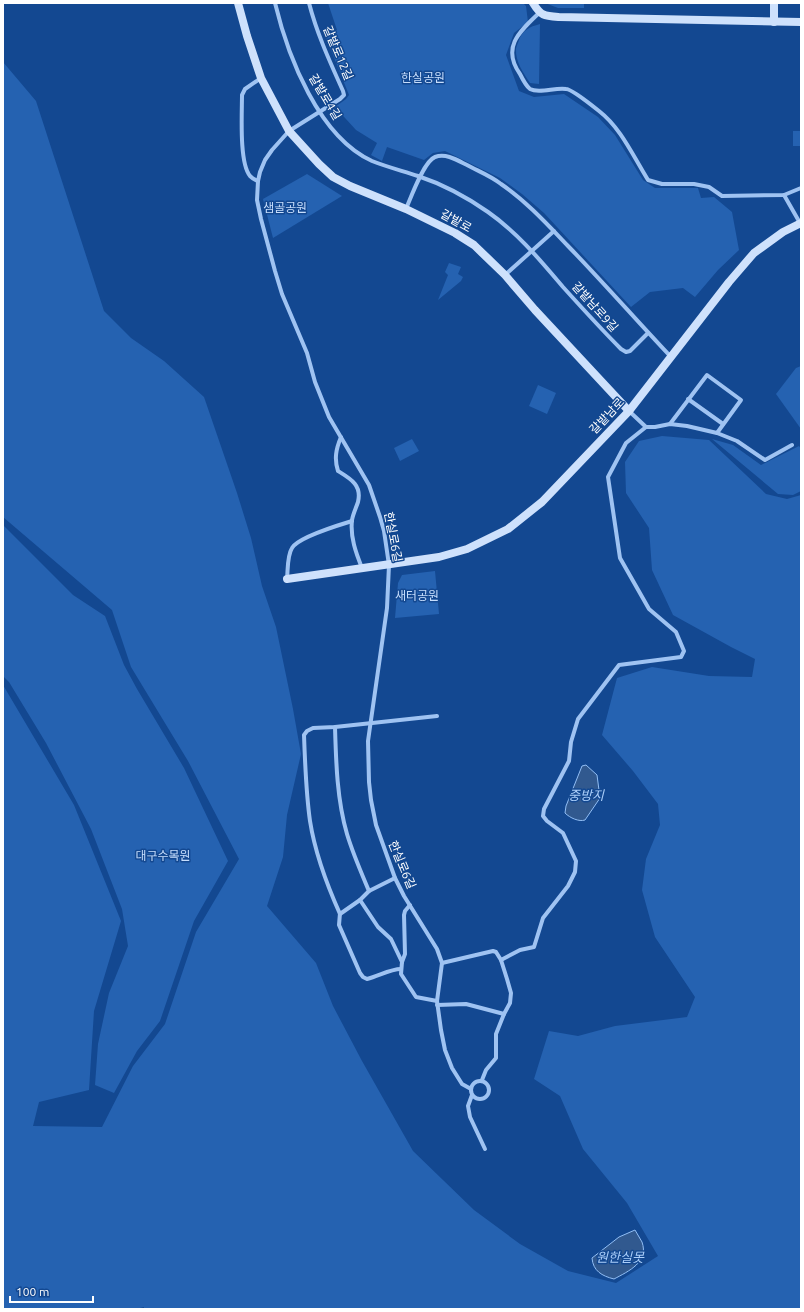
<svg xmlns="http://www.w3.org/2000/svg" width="804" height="1312" font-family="Ubuntu,'Noto Sans KR',sans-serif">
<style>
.green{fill:#2562b1}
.water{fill:#31598f;stroke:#91bef5}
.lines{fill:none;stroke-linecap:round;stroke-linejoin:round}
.street{stroke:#9fc3f2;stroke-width:4}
.secondary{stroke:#cee1fc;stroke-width:8}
.labels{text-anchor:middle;stroke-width:3;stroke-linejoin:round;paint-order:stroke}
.street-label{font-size:12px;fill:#fff;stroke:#134891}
.park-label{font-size:12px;fill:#c7defd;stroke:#134891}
.water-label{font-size:13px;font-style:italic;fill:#abcef9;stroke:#134891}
</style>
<rect width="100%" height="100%" fill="#134891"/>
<g class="green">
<polygon points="328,3 523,3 526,6 528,22 514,33 506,55 519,91 534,97 564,94 598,117 615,135 643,180 655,188 698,188 701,198 714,197 732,212 739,250 718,270 695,297 683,288 650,292 631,307 544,213 522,194 500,178 445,151 433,153 424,160 387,147 382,161 371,155 377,143 356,130 335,107 346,99 349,95 325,35 337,30"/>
<polygon points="545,3 584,3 584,8 558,8"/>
<path d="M 540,24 L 539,84 L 530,83 C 524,74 515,61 516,49 C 516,47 518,43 519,40 C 523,30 529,27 540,24 Z"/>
<polygon points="3,62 36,101 104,311 131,338 164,361 204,397 237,493 251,538 262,586 276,627 293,709 301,754 287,815 283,857 267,906 316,963 333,1006 362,1061 413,1151 474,1210 520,1244 568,1271 616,1283 658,1256 627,1203 583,1149 560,1096 534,1079 549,1031 578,1036 615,1026 687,1017 695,997 655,937 642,890 646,859 660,825 658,804 633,771 602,735 617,678 652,667 709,676 752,677 755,659 731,647 673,615 652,570 649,528 626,493 625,462 639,441 662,436 709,440 766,494 787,499 801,495 801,1309 144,1309 144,1307 136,1309 3,1309 3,685 74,805 121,921 94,1011 89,1090 39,1102 33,1126 102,1127 133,1066 165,1024 196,932 239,859 188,761 131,667 112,610 3,517"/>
<rect x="793" y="131" width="8" height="15"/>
<polygon points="307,174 342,196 273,238 263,199"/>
<polygon points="449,263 461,267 458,274 463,277 461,281 438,300 448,275 445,272"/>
<polygon points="801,366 801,429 776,394 796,368"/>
<polygon points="538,385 556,393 547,414 529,406"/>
<polygon points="412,439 419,451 400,461 394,448"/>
<polygon points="712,439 733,445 761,465 799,446 801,449 801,491 793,495 778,494"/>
<polygon points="3,525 73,595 105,616 124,665 137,689 184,768 228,861 194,921 160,1021 137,1051 114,1093 95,1085 98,1044 109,993 128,946 122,909 91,829 46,743 9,682 3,676"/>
<polygon points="435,571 439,614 395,618 398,583 402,575"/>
</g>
<g class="water">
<path d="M 586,765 L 597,775 L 600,798 L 585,820 C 579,822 570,818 565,813 L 566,806 L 582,766 Z"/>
<path d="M 635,1230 C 637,1234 640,1238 642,1242 C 649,1262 629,1271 614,1279 C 602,1276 593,1271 592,1258 L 619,1237 Z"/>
</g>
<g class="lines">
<g class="street">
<path d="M 275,3 C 288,57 319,137 372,161 C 387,167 403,171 418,176 C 442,184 468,198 488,212 C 518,233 540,260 563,287 C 582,308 601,329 621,349 L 626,352 L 630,351 L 648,333"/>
<path d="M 309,3 C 317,34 330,62 343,91 L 344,95 L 340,99 L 289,131 L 272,150 L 265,160 L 260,172 L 258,181 L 257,200 L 261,219 L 275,271 L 282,294 L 307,353 L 315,382 L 329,417 L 369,485 L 380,517 L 384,531 L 389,565 L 387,608 L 368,741 L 369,782 L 371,800 L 376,825 L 395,878 L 404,896 L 437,949 L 442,963 L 437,1001 L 441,1030 L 445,1050 L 452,1068 L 462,1084 L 471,1089"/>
<path d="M 539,13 C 520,31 501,47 520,74 C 522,78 526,86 530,89 C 539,94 556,87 566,89 C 571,89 594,107 599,111 C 621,128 633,156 648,180 L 662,184 L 694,184 L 709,187 L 722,196 L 784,195 L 801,188"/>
<path d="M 258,181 C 255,180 252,178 250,176 C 239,163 242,113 242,95 L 245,89 L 261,78"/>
<polyline points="784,195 800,223"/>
<path d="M 406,209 C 411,197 424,161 435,157 C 446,153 457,160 467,165 C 478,171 491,176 501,184 C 526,201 547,224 568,246 C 603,282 636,320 671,357"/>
<polyline points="505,275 554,231"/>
<polyline points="688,399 723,424"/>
<polyline points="629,411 646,427 655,427 670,424 687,426 717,433 737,441 765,460 792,445"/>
<polyline points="670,424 707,375 741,400 717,433"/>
<path d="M 341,437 C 336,449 334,459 338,471 C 351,479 362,485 358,502 C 356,508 353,514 352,520 C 350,537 356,553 362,568"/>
<path d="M 287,579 C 288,569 287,556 292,548 C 298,537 339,525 352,521"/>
<path d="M 335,727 C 336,762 337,800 347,834 C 353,854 361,872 369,891"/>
<path d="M 395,878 L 369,891 L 360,900 L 340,914 C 327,885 315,853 310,821 C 306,793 305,764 304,735 L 307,731 L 313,728 L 335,727 L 437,716"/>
<polyline points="360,900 378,927 391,939 402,962 401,974 416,997 437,1001"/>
<path d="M 340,913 L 339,925 L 360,973 L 363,977 L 367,979 C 379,976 390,969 401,969"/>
<polyline points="501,960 520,950 534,947 543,918 568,886 575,872 576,861 563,833 547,821 543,816 544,809 569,761 571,742 578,719 619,665 681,657 684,651 676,632 649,609 620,558 608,477 626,443 646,427"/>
<polyline points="402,962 405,954 404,915 405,911 410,905"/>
<polyline points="442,963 493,951 496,952 501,960 507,979 511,993 510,1003 504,1014 496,1034 496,1058 486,1070 482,1080"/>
<polyline points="437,1005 466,1004 504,1014"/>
<circle cx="480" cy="1090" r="9"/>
<polyline points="472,1095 468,1106 470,1117 485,1149"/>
</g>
<g class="secondary">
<polyline points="238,3 247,36 261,78 289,131 319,164 333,177 350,186 406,209 455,233 474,245 505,275 535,310 629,411"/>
<path d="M 533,3 C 541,16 544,16 559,17 L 801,22"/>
<polyline points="774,22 774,3"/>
<polyline points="287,579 439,557 467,549 508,529 542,502 629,411 729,282 754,253 783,232 801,223"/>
</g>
</g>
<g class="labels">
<g class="street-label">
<text transform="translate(338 53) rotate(67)" y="4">갈밭로12길</text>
<text transform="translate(325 97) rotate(59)" y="4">갈밭로4길</text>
<text transform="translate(456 221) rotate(29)" y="4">갈밭로</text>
<text transform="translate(595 307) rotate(48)" y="4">갈밭남로9길</text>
<text transform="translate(607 416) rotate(-47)" y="4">갈밭남로</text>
<text transform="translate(393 537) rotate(79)" y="4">한실로6길</text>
<text transform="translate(402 865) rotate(67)" y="4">한실로6길</text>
</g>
<g class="park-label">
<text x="423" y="82">한실공원</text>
<text x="285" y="212">샘골공원</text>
<text x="417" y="600">새터공원</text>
<text x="163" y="860">대구수목원</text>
</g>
<g class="water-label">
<text x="586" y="800">중방지</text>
<text x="620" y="1262">원한실못</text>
</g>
</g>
<rect width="804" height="1312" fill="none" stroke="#ffffff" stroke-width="8"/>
<path d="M10 1296v6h83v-6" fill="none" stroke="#ffffff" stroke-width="2"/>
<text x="16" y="1296" font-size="12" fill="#ffffff" stroke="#134891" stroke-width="3" paint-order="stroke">100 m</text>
</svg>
